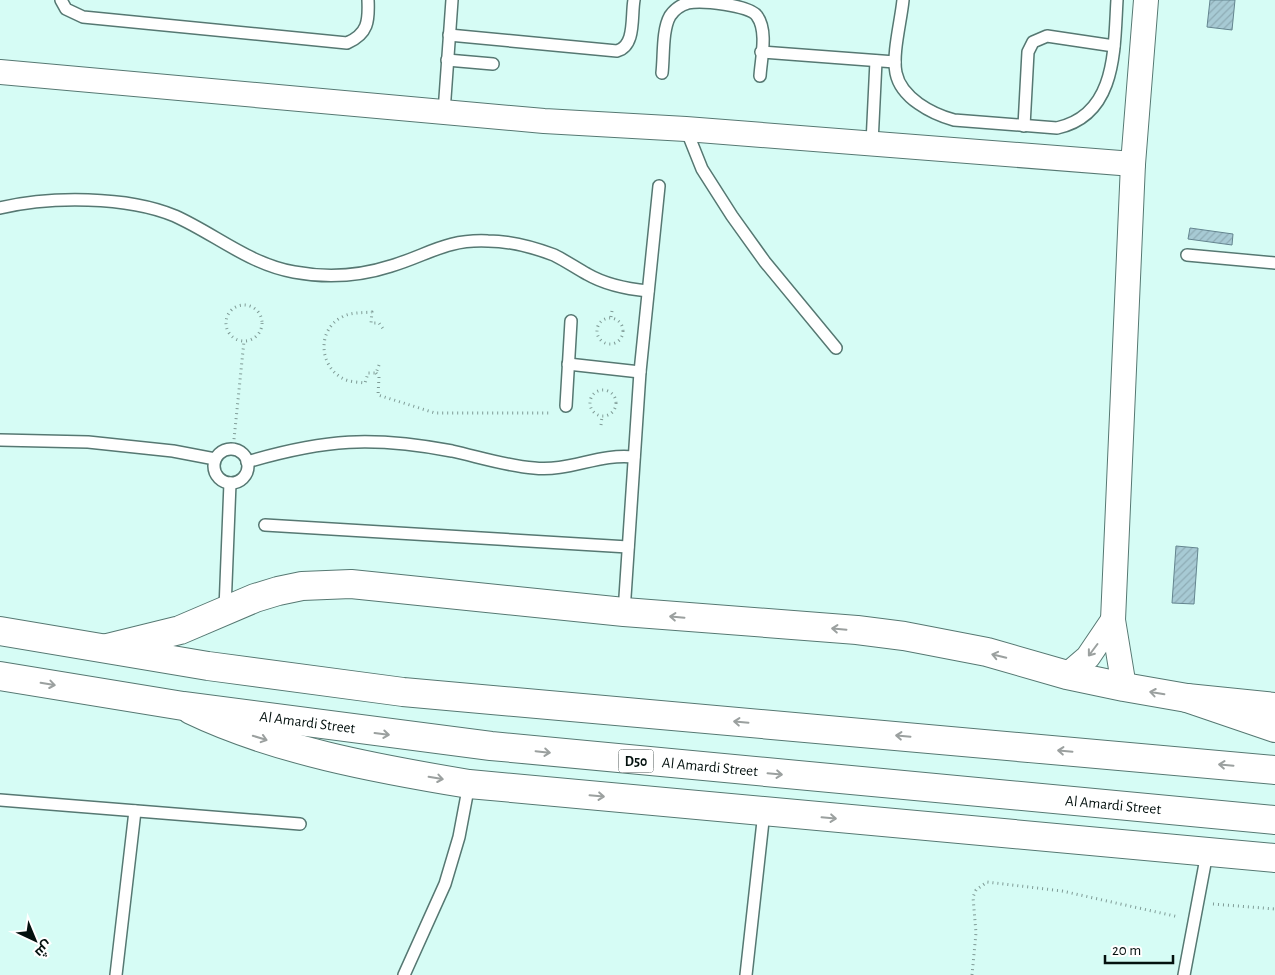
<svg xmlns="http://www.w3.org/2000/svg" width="1275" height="975" font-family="'Alegreya Sans',Cairo,sans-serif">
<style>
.building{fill:url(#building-hatch);stroke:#64858f}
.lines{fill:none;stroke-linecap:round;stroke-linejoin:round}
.service-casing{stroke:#567872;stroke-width:14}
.minor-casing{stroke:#567872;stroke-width:26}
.tertiary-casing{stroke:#567872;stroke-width:30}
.primary-casing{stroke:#567872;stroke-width:30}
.path{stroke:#7f9b96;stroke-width:3;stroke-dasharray:1 4;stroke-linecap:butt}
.service{stroke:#fff;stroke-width:11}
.minor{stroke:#fff;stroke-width:24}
.tertiary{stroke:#fff;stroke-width:28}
.primary{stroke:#fff;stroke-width:28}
.oneway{stroke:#9ba09f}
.labels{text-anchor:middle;stroke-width:5;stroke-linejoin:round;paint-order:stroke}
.shield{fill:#fff;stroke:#4f5857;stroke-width:1}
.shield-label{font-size:14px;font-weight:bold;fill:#04110f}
.street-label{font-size:15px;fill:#04110f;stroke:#fff}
</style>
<defs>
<pattern id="building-hatch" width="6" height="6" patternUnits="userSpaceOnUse" patternTransform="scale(1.25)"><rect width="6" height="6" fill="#a7cad4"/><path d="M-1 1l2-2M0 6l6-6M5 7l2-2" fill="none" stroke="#8eacb5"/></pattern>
</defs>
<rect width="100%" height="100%" fill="#d6fcf5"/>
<g class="building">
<polygon points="1210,0 1235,0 1232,30 1207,27"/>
<polygon points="1190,228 1233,234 1232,245 1188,239"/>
<polygon points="1176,546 1198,548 1194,604 1172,603"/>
</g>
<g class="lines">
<g class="service-casing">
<g id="service">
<path d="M 61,0 L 66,9 L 83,17 L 347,43 C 368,34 369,21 368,0"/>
<path d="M 903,0 C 901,21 892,54 896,73 C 901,98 932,114 954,120 L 1057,128 C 1117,115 1114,49 1117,0"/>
<path d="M 449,35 L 617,51 C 636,46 631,16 634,0"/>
<polyline points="761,52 895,62"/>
<polyline points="447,60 493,64"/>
<path d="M 662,73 C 664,56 662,30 670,16 C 674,10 681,5 688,3 C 701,0 750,5 757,16 C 768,31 761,59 760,76"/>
<polyline points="444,112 452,0"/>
<polyline points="1024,126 1028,52 1033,42 1047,36 1114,46"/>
<polyline points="686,129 702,169 732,216 765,262 836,348"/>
<polyline points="872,143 876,61"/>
<path d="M 0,208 C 50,196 127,196 175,216 C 215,234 249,264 294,272 C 326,278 360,276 391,266 C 428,255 446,239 488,241 C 511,241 533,247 554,255 C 566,261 576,268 587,274 C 606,285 627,289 648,291"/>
<polyline points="1187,255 1275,263"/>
<polyline points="568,364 640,372"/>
<polyline points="566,406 571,321"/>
<polyline points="0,440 88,442 173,451 215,459"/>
<circle cx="231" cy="466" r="17"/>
<path d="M 247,462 C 325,439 372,436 452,451 C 479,457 507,466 534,468 C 569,472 599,453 634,457"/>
<polyline points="265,525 628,547"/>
<polyline points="225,609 230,483"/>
<polyline points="624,612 640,372 659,186"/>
<polyline points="0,800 300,824"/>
<polyline points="116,975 135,811"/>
<polyline points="404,975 445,884 459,837 469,784"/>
<polyline points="746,975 764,812"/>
<polyline points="1184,975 1207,853"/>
</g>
</g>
<g class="minor-casing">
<g id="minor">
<polyline points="0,72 544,121 686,129 1133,164"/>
<polyline points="1067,675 1088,657 1113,620"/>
<polyline points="1124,687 1113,620 1133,164 1146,0"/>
</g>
</g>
<g class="tertiary-casing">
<g id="tertiary">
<polyline points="107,648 180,630 255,598 278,591 302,586 351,584 624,612 857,630 904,636 987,652 1067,675 1124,687 1187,698 1275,707"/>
<path d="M 191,710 C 274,750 378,769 469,784 L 1275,858"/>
</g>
</g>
<g class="primary-casing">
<g id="primary">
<polyline points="0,631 208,666 403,692 1275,770"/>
<path id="s1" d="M 0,676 L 183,706 L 491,746 L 1275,820"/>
<polyline points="1187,698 1275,728"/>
</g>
</g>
<g class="path">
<circle cx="244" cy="323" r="18"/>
<polyline points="611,317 612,311"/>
<circle cx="610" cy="331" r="13"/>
<path d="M 379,365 L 376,373 L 368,373 L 365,383 C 358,382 348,382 342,378 C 319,365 317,330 342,317 C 351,312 361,313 372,312 L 371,323 L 379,323 L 384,330"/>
<polyline points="376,373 379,377 378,395 435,413 552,413"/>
<circle cx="603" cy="403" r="13"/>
<polyline points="601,425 602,416"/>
<polyline points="233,449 244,341"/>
<polyline points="1213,904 1275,909"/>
<polyline points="972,975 976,933 973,897 976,890 987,882 1062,891 1179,917"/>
</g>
<use href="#service" class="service"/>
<use href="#minor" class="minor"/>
<use href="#tertiary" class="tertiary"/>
<use href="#primary" class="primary"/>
</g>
<defs><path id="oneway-shaft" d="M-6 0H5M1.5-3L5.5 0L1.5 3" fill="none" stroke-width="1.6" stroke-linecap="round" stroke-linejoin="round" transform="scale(1.25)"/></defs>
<g class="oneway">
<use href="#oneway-shaft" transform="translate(677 617) rotate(-175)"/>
<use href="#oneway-shaft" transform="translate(839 629) rotate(-175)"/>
<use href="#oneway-shaft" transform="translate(1093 650) rotate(127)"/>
<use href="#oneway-shaft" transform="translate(999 656) rotate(-166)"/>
<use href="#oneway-shaft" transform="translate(48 684) rotate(9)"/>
<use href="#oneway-shaft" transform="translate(1157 693) rotate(-171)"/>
<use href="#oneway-shaft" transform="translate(741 722) rotate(-175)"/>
<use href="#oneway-shaft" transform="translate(382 734) rotate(7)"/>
<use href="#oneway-shaft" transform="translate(903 736) rotate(-175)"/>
<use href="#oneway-shaft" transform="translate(260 738) rotate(17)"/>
<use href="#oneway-shaft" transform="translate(1065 751) rotate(-175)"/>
<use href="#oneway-shaft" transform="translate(543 752) rotate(6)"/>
<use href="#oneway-shaft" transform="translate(1226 765) rotate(-175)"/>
<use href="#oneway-shaft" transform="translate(775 774) rotate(5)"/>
<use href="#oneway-shaft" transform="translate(436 778) rotate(9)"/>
<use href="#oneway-shaft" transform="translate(597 796) rotate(5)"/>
<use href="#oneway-shaft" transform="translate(829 818) rotate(5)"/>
</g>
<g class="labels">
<rect class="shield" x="618.5" y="749.5" width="35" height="23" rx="4"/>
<g class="shield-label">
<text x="636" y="766">D50</text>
</g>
<g class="street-label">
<text dy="5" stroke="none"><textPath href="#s1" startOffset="311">Al Amardi Street</textPath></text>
<text dy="5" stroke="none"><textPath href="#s1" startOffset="716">Al Amardi Street</textPath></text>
<text dy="5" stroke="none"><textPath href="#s1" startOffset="1121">Al Amardi Street</textPath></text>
</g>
</g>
<g transform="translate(35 940) rotate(136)" stroke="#ffffff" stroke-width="4" paint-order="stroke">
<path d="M0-4L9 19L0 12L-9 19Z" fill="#04110f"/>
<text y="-8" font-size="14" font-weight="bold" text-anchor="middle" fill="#04110f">ش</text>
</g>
<path d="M1105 955v8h68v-8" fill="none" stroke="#04110f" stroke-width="2.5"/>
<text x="1112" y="955" font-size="15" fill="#04110f" stroke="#ffffff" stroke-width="4" paint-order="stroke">20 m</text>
</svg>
